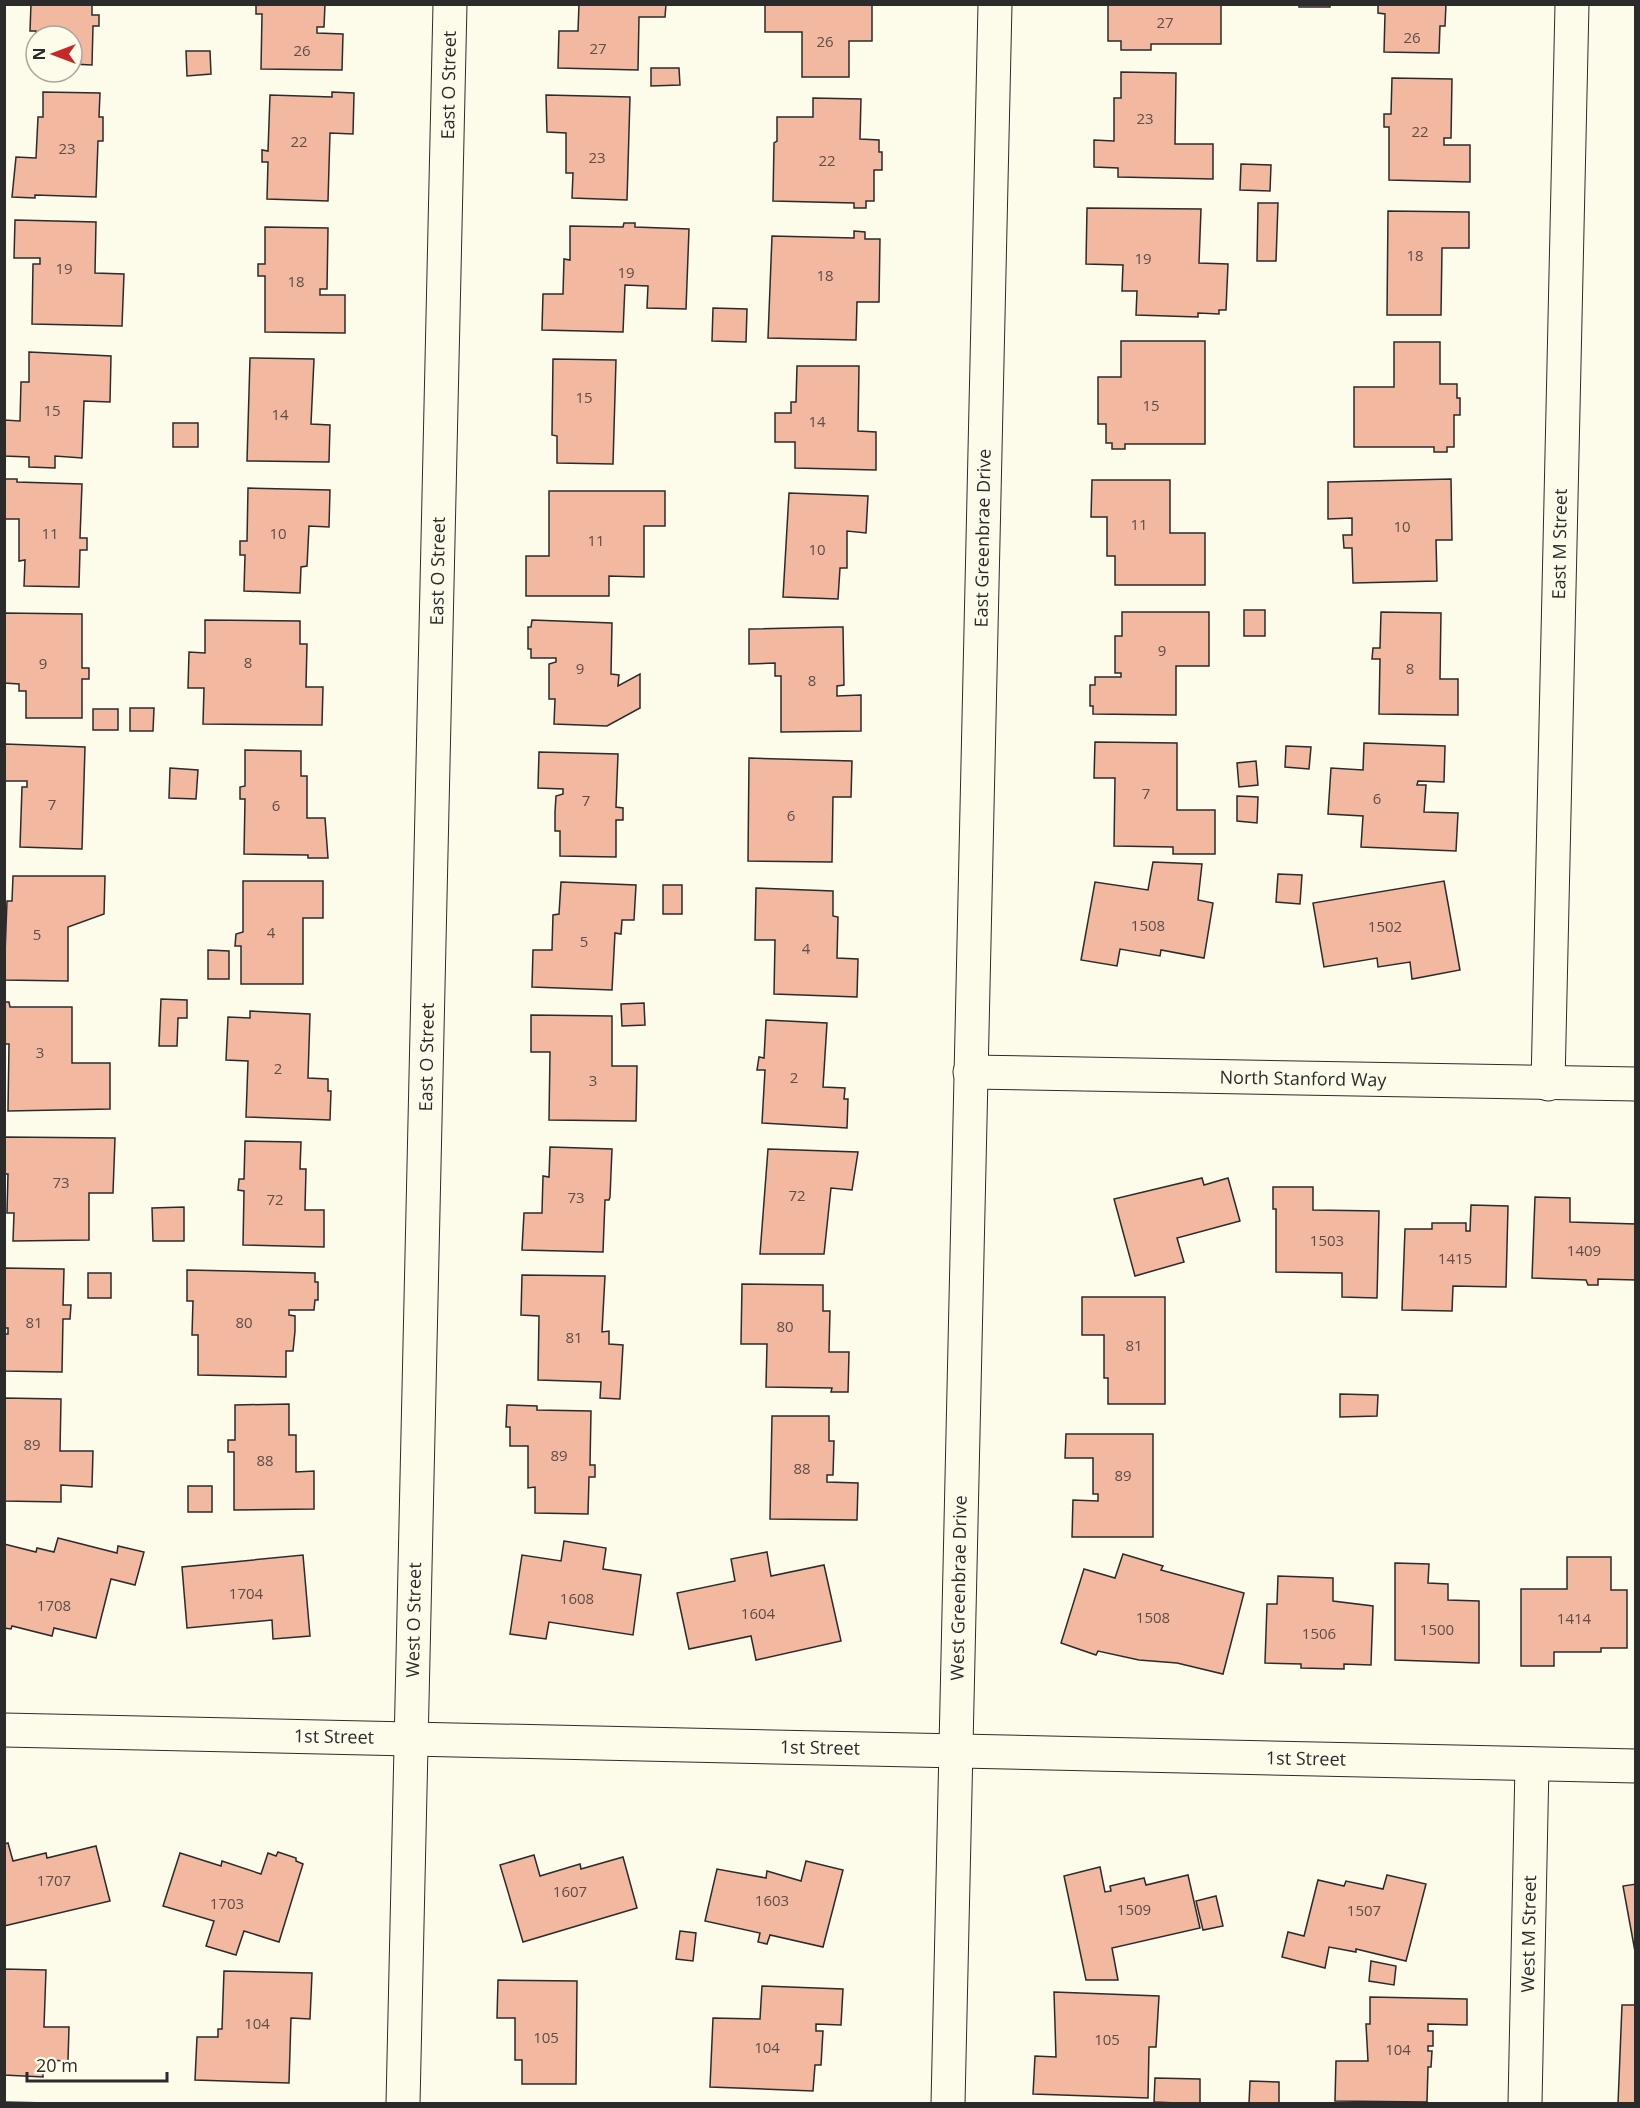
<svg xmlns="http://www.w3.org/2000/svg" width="1640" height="2108" font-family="'Open Sans',sans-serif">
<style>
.building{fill:#f2b8a0;stroke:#2b2b2b;stroke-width:1.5}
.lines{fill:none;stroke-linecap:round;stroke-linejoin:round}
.minor-casing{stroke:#2b2b2b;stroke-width:35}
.minor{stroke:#fdfbea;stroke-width:33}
.labels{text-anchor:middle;stroke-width:4.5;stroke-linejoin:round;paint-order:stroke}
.number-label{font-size:15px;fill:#5d4e48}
.street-label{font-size:18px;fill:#2b2b2b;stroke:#fdfbea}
</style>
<rect width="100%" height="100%" fill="#fdfbea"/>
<g class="building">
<polygon points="31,4 92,4 92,15 99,15 99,26 93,26 92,65 72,64 72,36 36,36 36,31 30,31"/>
<polygon points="256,4 325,4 324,27 317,27 317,33 343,34 342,70 261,69 262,14 256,14"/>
<polygon points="579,4 666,4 665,17 639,17 638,70 558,68 559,31 578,31"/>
<polygon points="765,4 872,4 872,41 849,41 849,77 802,77 802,32 765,32"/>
<polygon points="1108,4 1221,4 1221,44 1151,44 1151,50 1121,50 1121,41 1108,41"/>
<rect x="1299" y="4" width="31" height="3"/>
<polygon points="1378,4 1446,4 1445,26 1440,26 1439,53 1384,52 1385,14 1378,13"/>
<polygon points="186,51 210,51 211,74 187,76"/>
<polygon points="651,68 679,68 680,85 651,86"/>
<polygon points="1121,72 1176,73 1175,144 1213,144 1213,179 1118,177 1118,168 1094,167 1094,140 1114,141 1114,98 1121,98"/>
<polygon points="1392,78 1452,79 1451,138 1444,138 1444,145 1470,145 1470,182 1389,180 1389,127 1384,127 1384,114 1391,114"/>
<polygon points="43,92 100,93 99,117 103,117 103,141 98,141 96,197 35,195 35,198 12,197 16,157 36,158 38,117 43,117"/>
<polygon points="332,92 354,93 353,134 330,133 328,201 267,199 268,162 262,162 262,150 268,151 270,95 332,97"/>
<polygon points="546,95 630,97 627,200 572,198 573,173 566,173 566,133 547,132"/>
<polygon points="813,98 861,99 860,139 879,140 879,152 882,152 882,170 874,170 874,201 866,201 866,208 854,208 854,203 773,201 774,143 777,141 777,117 813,117"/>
<polygon points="1241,164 1271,165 1270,191 1240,190"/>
<polygon points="1258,203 1278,203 1276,261 1257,261"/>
<polygon points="1087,208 1201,209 1199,263 1228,264 1226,310 1219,310 1219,314 1198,313 1198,317 1136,315 1137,291 1122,291 1123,265 1086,264"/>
<polygon points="1388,211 1469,212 1469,248 1442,248 1441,315 1387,315"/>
<polygon points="15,220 96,222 95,273 124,274 122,326 32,324 33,264 40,264 40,258 14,258"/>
<polygon points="624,223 635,223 635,227 689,229 686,309 647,308 648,286 625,285 623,332 542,330 543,294 563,294 564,259 570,260 570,226 623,227"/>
<polygon points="265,227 328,228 327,289 320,289 320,295 345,295 345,333 265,332 265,276 258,276 258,264 265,264"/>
<polygon points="854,231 865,232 865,239 880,239 879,302 857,302 856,340 768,338 772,236 854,238"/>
<polygon points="713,308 747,309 746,342 712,341"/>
<polygon points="1121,341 1205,341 1205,444 1125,444 1125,449 1112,449 1112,443 1106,443 1106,424 1098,424 1098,377 1121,377"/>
<polygon points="1394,342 1440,342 1440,384 1457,384 1457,398 1460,398 1460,415 1454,415 1454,447 1447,447 1447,452 1434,452 1434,447 1354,447 1354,387 1394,387"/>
<polygon points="29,352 111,356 110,402 84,401 82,458 55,456 55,468 29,467 29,457 4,456 4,420 20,421 21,382 29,382"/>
<polygon points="250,358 314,359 311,424 330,425 329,462 247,461"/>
<polygon points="553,359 616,360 613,464 557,463 557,436 552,435"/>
<polygon points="797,366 859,366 858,431 876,432 876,470 795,468 795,442 775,442 775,413 791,413 791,402 796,402"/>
<rect x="173" y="423" width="25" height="24"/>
<polygon points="4,479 17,479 17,482 82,484 80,538 87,538 87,550 80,550 79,587 24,586 25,560 19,561 19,519 4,519"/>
<polygon points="1451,479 1452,540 1436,540 1437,581 1353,583 1352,548 1344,548 1343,535 1352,535 1352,518 1328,519 1328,482"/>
<polygon points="1092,480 1170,480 1170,533 1205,533 1205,585 1115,585 1115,556 1107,556 1107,517 1091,517"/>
<polygon points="248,488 330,490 329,527 309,526 307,566 301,567 300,593 244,591 245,555 240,555 240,541 247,541"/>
<polygon points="549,491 665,491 665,526 644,526 644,577 609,576 609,596 526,596 526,556 549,556"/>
<polygon points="789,493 868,496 866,533 847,531 847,568 840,568 838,599 783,597"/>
<rect x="1244" y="610" width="21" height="26"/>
<polygon points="1122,612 1209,612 1209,666 1176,666 1176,715 1093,714 1093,706 1090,706 1090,685 1095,685 1095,677 1121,677 1121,673 1115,673 1115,636 1122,636"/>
<polygon points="1381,612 1441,613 1440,679 1458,679 1458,715 1379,714 1380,659 1372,659 1373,648 1380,648"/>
<polygon points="4,613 82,614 82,668 89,668 89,679 82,679 82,718 26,718 26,691 19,691 19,684 4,683"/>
<polygon points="205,620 300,621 300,644 307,644 306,687 323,687 322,725 203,724 204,688 188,688 189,652 205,653"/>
<polygon points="532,620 612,623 611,674 619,675 618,686 640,674 640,708 607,726 554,724 555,699 549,699 549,664 556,662 556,658 531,658 531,649 528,649 528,627 531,627"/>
<polygon points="837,627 843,627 844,685 837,686 837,696 861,695 861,731 781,732 781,676 775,676 775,663 749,664 749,629"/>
<polygon points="130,708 154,708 153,731 130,731"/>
<rect x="93" y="709" width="25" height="21"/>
<polygon points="1095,742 1177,743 1177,810 1215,810 1215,854 1173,854 1173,847 1114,846 1115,778 1094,778"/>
<polygon points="1364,743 1445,746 1444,782 1418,781 1417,785 1426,785 1424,812 1458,813 1456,851 1361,847 1363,816 1328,814 1331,768 1363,770"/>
<polygon points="5,744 85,747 82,849 20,847 22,787 27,787 27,781 4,781"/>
<polygon points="1286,746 1311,747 1309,769 1285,767"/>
<polygon points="245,750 301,751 301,776 307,776 307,818 325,818 328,858 308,858 308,855 244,854 245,799 240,799 240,787 245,786"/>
<polygon points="539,752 618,754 616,807 623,808 623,820 616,820 616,857 560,856 560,831 555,831 555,812 556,796 563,794 563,789 538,788"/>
<polygon points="749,758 852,761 851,797 833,797 832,862 748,861"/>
<polygon points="1256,761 1258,785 1239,787 1237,763"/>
<polygon points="170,768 198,770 196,799 169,798"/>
<polygon points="1237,796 1258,797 1257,823 1237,821"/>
<polygon points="1153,862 1202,864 1198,900 1213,903 1204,958 1161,950 1160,956 1120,949 1117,966 1081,960 1095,882 1148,890"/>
<polygon points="1278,874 1302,875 1300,904 1276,902"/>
<polygon points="13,876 105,876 104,914 68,927 68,981 4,980 7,901 12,901"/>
<polygon points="243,881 323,881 323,918 303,918 303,984 241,984 241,946 235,946 236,934 243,932"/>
<polygon points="1444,881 1460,970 1412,979 1410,962 1378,967 1377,958 1324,967 1313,903"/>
<polygon points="561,882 636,885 634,920 622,920 621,934 615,933 612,990 532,987 533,950 552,950 553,915 559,914"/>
<rect x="663" y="885" width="19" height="29"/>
<polygon points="756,888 833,891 833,916 838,917 837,958 858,959 857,997 774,994 775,940 755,940"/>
<polygon points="208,950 229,951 229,979 208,979"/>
<polygon points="161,999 187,1000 187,1018 178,1018 177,1046 159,1046"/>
<polygon points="4,1002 9,1002 10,1007 72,1007 72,1063 110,1063 110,1109 8,1111 9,1044 4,1044"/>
<polygon points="644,1003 645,1025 622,1026 621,1004"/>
<polygon points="250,1011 310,1014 308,1078 328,1079 328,1091 331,1091 330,1120 246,1117 248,1061 226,1060 228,1017 250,1018"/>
<polygon points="531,1015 612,1016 612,1066 637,1066 636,1121 549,1120 550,1052 531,1052"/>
<polygon points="766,1020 827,1023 823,1087 845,1088 844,1099 848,1099 847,1128 762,1123 765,1070 757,1070 759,1057 764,1058"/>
<polygon points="4,1137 115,1138 113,1193 89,1193 89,1240 13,1241 14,1213 7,1213 8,1174 4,1174"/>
<polygon points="245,1141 301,1142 300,1169 306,1169 305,1210 324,1210 324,1247 243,1245 244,1191 238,1190 239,1179 244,1179"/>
<polygon points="550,1147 612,1149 610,1197 609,1200 605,1200 603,1252 522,1250 524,1213 542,1213 543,1176 549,1177"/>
<polygon points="768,1149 858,1152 852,1190 831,1188 824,1254 760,1254"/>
<polygon points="1202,1178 1204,1185 1228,1178 1240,1221 1177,1238 1184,1262 1135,1276 1114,1199"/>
<polygon points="1273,1187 1313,1187 1313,1210 1379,1211 1377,1298 1342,1297 1342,1273 1276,1272 1276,1209 1273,1209"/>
<polygon points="1535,1197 1570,1198 1570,1222 1636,1224 1636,1280 1598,1279 1598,1285 1588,1285 1586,1280 1532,1278"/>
<polygon points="1471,1205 1508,1206 1506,1287 1453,1286 1452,1311 1402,1310 1405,1229 1432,1229 1432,1223 1466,1223 1466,1231 1470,1231"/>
<polygon points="184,1207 184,1241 153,1241 152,1208"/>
<polygon points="4,1268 64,1269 63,1305 71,1305 70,1319 63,1319 62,1372 4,1371 4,1334 8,1334 8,1328 4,1328"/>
<polygon points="187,1270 315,1273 315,1282 318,1282 318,1300 315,1300 314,1310 289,1310 289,1315 295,1316 295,1331 293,1351 286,1351 286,1377 198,1375 198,1335 192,1335 193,1301 187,1301"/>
<rect x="88" y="1273" width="23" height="25"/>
<polygon points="522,1275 605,1276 602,1332 609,1331 609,1344 623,1345 620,1399 600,1398 601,1382 538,1380 539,1316 521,1315"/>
<polygon points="742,1284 823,1285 823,1311 830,1311 829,1352 849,1352 848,1392 831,1392 832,1388 766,1387 767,1344 741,1344"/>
<polygon points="1082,1297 1165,1297 1165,1404 1108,1404 1108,1378 1104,1378 1104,1335 1082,1335"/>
<polygon points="1340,1394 1378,1395 1377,1416 1340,1417"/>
<polygon points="4,1398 61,1399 60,1451 93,1451 92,1487 61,1485 61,1502 4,1501"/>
<polygon points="289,1404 289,1435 296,1435 296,1472 314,1471 314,1509 234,1510 234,1452 228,1452 228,1440 235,1440 235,1405"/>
<polygon points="507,1405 537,1406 537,1410 591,1411 590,1465 595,1465 595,1477 589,1477 588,1514 535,1513 535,1487 528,1488 528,1446 510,1446 510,1427 506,1427"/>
<polygon points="772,1416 829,1416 829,1441 834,1441 833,1475 827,1475 827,1482 858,1483 857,1520 770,1519"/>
<polygon points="1066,1434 1153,1434 1153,1537 1072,1537 1073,1500 1098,1501 1098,1494 1093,1494 1093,1458 1065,1458"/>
<rect x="188" y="1486" width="24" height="26"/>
<polygon points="58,1538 117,1553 118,1546 144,1552 135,1585 111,1579 96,1638 54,1628 52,1636 12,1626 11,1629 4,1628 4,1544 36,1552 37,1548 54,1552"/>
<polygon points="564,1541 606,1548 603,1569 641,1575 633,1635 549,1622 546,1639 510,1634 522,1555 561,1561"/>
<polygon points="767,1552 771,1576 824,1565 841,1641 756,1660 751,1636 689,1649 677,1593 735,1581 731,1559"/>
<polygon points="1123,1554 1163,1566 1161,1570 1244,1593 1223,1674 1177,1663 1139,1660 1098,1651 1096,1655 1061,1643 1084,1569 1115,1578"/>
<polygon points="303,1555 310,1636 273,1639 272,1620 187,1628 182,1567"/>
<polygon points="1567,1557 1611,1557 1611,1590 1627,1590 1627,1648 1601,1648 1601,1652 1554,1652 1554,1666 1521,1666 1521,1589 1567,1589"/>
<polygon points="1395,1563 1429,1564 1428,1583 1448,1584 1448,1600 1479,1601 1479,1663 1395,1660"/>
<polygon points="1278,1576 1333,1578 1333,1601 1373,1606 1371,1665 1344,1664 1344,1669 1301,1668 1301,1664 1265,1663 1267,1604 1277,1604"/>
<polygon points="8,1843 13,1861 46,1853 47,1858 96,1846 110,1901 4,1926 4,1844"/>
<polygon points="278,1852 296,1858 296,1861 303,1864 279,1942 244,1931 236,1955 206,1946 214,1921 163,1906 180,1853 221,1866 222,1861 261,1874 268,1853 276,1856"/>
<polygon points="534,1855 540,1876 580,1864 581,1869 623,1857 637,1908 523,1942 500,1865"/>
<polygon points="806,1861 843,1870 823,1947 770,1935 767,1944 758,1942 760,1933 705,1921 717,1869 766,1878 767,1871 801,1881"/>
<polygon points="1100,1867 1105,1892 1111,1891 1110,1886 1144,1878 1146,1885 1188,1875 1200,1928 1112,1948 1118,1980 1086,1980 1064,1876"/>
<polygon points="1387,1875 1426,1884 1406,1961 1356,1949 1356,1952 1329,1947 1325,1968 1282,1957 1288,1932 1304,1936 1318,1880 1344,1886 1346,1881 1383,1889"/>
<polygon points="1636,1884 1636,1957 1623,1886"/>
<polygon points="1216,1896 1223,1926 1203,1930 1196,1901"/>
<polygon points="680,1931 696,1933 693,1961 676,1959"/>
<polygon points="1371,1961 1396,1966 1394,1985 1369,1981"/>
<polygon points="4,1969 46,1970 44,2027 69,2027 68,2061 43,2060 43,2077 4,2075"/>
<polygon points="224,1971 312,1973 310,2019 291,2018 289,2083 195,2080 197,2037 218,2037 218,2029 222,2029"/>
<polygon points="498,1980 577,1981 576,2084 522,2084 522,2060 515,2060 515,2018 497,2018"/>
<polygon points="762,1986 843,1989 841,2025 816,2024 816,2031 823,2031 821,2065 815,2065 813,2091 710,2087 713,2018 760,2019"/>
<polygon points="1054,1992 1159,1996 1156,2047 1149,2047 1148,2098 1033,2094 1035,2056 1056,2057"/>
<polygon points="1370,1997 1467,1999 1467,2025 1428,2024 1428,2031 1433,2031 1433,2046 1428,2046 1428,2051 1432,2051 1431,2067 1428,2067 1427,2102 1335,2101 1336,2061 1368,2061 1366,2024 1370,2024"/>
<polygon points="1622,2005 1636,2005 1636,2104 1618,2104"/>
<polygon points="1155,2078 1200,2079 1200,2104 1154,2102"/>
<polygon points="1250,2081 1279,2082 1279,2104 1249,2104"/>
<polygon points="4,2102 47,2103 47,2104 4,2104"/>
</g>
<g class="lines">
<g class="minor-casing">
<g id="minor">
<polyline points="970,1072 1636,1084"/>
<polyline points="1548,1084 1572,4"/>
<polyline points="4,1730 1636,1766"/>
<polyline points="403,2104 450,4"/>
<polyline points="948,2104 995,4"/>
<polyline points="1525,2104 1532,1764"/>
</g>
</g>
<use href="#minor" class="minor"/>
</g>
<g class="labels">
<g class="number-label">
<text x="1165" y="28">27</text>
<text x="1412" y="43">26</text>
<text x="825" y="47">26</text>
<text x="598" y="54">27</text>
<text x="302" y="56">26</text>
<text x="1145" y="124">23</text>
<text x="1420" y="137">22</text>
<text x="299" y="147">22</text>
<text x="67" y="154">23</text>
<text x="597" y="163">23</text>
<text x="827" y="166">22</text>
<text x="1415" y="261">18</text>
<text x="1143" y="264">19</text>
<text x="64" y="274">19</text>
<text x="626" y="278">19</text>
<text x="825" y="281">18</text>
<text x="296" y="287">18</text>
<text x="584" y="403">15</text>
<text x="1151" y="411">15</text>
<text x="52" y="416">15</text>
<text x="280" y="420">14</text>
<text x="817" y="427">14</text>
<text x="1139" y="530">11</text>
<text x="1402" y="532">10</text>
<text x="50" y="539">11</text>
<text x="278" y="539">10</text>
<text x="596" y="546">11</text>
<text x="817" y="555">10</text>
<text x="1162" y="656">9</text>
<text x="248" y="668">8</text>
<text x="43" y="669">9</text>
<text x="580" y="674">9</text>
<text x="1410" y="674">8</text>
<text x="812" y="686">8</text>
<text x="1146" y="799">7</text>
<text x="1377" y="804">6</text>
<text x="586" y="806">7</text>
<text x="52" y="810">7</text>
<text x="276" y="811">6</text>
<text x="791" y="821">6</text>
<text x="1148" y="931">1508</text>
<text x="1385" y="932">1502</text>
<text x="271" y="938">4</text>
<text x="37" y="940">5</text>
<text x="584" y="947">5</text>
<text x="806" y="954">4</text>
<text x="40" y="1058">3</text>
<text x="278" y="1074">2</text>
<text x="794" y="1083">2</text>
<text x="593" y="1086">3</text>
<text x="61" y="1188">73</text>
<text x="797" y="1201">72</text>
<text x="576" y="1203">73</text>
<text x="275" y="1205">72</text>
<text x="1327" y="1246">1503</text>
<text x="1584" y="1256">1409</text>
<text x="1455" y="1264">1415</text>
<text x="34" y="1328">81</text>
<text x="244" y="1328">80</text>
<text x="785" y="1332">80</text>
<text x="574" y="1343">81</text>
<text x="1134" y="1351">81</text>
<text x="32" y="1450">89</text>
<text x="559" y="1461">89</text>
<text x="265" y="1466">88</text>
<text x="802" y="1474">88</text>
<text x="1123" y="1481">89</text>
<text x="246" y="1599">1704</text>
<text x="577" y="1604">1608</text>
<text x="54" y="1611">1708</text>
<text x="758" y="1619">1604</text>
<text x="1153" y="1623">1508</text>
<text x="1574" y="1624">1414</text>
<text x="1437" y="1635">1500</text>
<text x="1319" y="1639">1506</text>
<text x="54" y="1886">1707</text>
<text x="570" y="1897">1607</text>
<text x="772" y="1906">1603</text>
<text x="227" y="1909">1703</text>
<text x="1134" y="1915">1509</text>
<text x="1364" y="1916">1507</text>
<text x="257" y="2029">104</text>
<text x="546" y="2043">105</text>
<text x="1107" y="2045">105</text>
<text x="767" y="2053">104</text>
<text x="1398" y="2055">104</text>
</g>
<g class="street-label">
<text transform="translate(449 85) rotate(-89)" y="6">East O Street</text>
<text transform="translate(983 538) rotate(-89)" y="6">East Greenbrae Drive</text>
<text transform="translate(1560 544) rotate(-89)" y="6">East M Street</text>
<text transform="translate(438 571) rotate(-89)" y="6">East O Street</text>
<text transform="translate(427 1057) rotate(-89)" y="6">East O Street</text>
<text transform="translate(1303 1079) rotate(1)" y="6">North Stanford Way</text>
<text transform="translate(959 1588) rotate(-89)" y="6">West Greenbrae Drive</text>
<text transform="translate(414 1620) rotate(-89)" y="6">West O Street</text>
<text transform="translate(334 1737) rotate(1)" y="6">1st Street</text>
<text transform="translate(820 1748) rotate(1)" y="6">1st Street</text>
<text transform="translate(1306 1759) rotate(1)" y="6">1st Street</text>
<text transform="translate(1529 1934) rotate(-89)" y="6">West M Street</text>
</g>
</g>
<rect width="1640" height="2108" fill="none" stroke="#2b2b2b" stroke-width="12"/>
<g transform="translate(54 54) rotate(270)"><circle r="28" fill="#fdfbea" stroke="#a9a89e" stroke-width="1.5"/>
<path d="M0-4.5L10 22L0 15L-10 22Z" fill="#c62828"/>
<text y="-9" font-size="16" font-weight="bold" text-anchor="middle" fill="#2b2b2b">N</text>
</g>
<path d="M27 2072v9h140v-9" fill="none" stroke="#2b2b2b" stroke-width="3"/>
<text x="36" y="2072" font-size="18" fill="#2b2b2b" stroke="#fdfbea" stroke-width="4.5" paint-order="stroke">20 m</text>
</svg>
